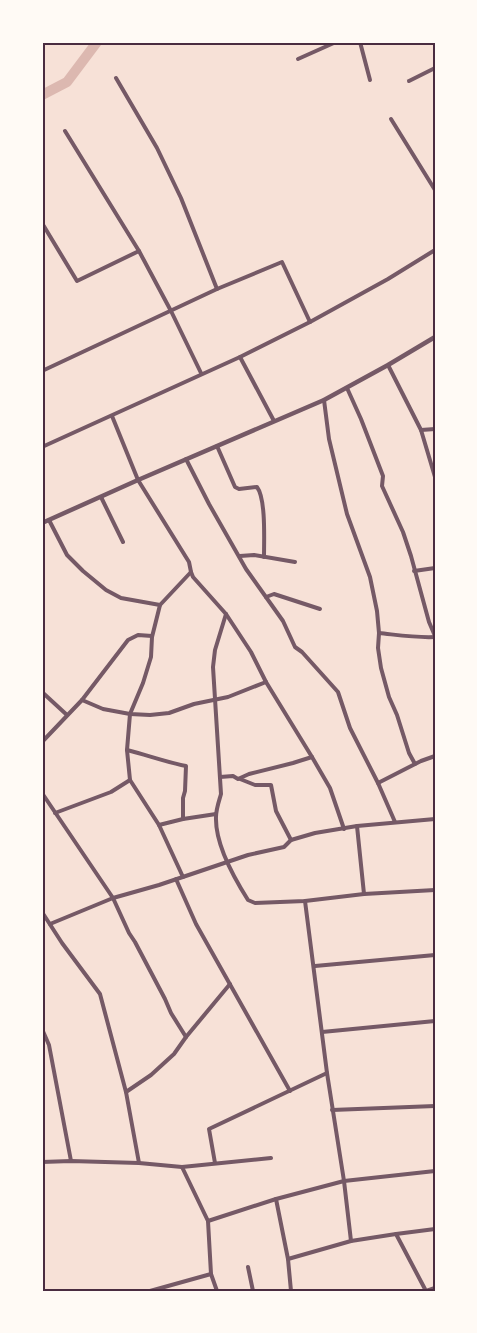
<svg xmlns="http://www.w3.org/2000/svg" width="477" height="1333" font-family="Manrope,sans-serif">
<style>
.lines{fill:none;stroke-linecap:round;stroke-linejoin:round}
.river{stroke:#dcb8b0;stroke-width:10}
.minor{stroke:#755966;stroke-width:4}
.tertiary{stroke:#755966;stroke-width:4.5}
.neatline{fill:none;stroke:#4a2c40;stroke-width:2}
</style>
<rect width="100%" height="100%" fill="#f7e1d7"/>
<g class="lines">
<polyline class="river" points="42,95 67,82 97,42"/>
<g class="minor">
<polyline points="360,42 370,80"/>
<polyline points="298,59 336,42"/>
<polyline points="116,78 157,148 181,198 217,289"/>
<polyline points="409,81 435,68"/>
<polyline points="391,119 435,190"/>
<polyline points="65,131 139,251 171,311 201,373"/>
<polyline points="42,223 77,281 139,251"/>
<polyline points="240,357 274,421"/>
<polyline points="388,365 421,430 435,477"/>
<polyline points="42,371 217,289 282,262 310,322"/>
<polyline points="347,388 361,419 383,476 382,486 403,532 411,556 429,622 435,636"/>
<polyline points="324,400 329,439 347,514 370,577 377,611 379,633 378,648 381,668 389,697 397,715 409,753 415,764"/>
<polyline points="112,416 138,480 189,562 191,572 193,577 226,614 251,652 266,682 312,757 330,788 344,829"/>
<polyline points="421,430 435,429"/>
<path d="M 217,446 L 235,487 L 239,489 L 257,487 C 266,499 264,540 264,557"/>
<polyline points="42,447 240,357 310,322 388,279 435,250"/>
<polyline points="186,459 209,504 246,569 283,621 295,647 302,652 338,692 350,728 378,783 395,822"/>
<polyline points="101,497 123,542"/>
<polyline points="49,520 67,555 83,571 106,590 121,598 160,605"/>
<polyline points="240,556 254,555 295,562"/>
<polyline points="414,571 435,568"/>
<polyline points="266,597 274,594 320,609"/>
<path d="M 226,614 L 215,650 L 213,667 L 221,794 C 219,801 216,809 216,817 C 215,844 234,878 248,900 L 255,903 L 305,901 L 364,894 L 435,890"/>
<path d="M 379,633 C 398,635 416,638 435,637"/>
<polyline points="42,692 67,715"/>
<polyline points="82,700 103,709 130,714 150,715 169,713 194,704 228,697 266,682"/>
<polyline points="42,742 82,700 128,640 138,635 152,636"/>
<path d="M 127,750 C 147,755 166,762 186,766 L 185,791 L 183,798 L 183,819"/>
<polyline points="220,777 233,776 238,779 249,774 293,763 312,757"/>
<polyline points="240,779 255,785 271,785 276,811 291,840"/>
<polyline points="378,783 421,761 435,756"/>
<polyline points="42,793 113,898 129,933 135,942 165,999 171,1013 186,1037"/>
<polyline points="55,813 111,792 130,780"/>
<polyline points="159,825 183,819 216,814"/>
<polyline points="357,826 364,894"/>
<polyline points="183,877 159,825 130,780 127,750 130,714 143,683 151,657 152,637 160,605 191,572"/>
<polyline points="176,879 196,924 290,1091"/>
<polyline points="305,901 327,1073 344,1181 351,1241"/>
<polyline points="42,912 62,943 100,994 126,1092 139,1163"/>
<polyline points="50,924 113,898 159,885 248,855 284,847 291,840 315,833 357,826 435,819"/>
<polyline points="315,966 435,955"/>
<polyline points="42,1029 49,1045 71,1161"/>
<polyline points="322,1032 435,1021"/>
<polyline points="126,1092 151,1075 174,1054 186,1037 230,984"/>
<polyline points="332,1110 435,1106"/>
<polyline points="42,1162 71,1161 139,1163 182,1167 271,1158"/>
<polyline points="215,1163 209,1129 327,1073"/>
<polyline points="182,1167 208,1221 211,1274 217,1291"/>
<polyline points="276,1199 288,1259 291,1291"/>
<polyline points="208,1221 276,1199 344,1181 435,1171"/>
<polyline points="396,1234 426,1291 435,1288"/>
<polyline points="288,1259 351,1241 396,1234 435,1229"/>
<polyline points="248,1267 253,1291"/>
<polyline points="150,1291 211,1274"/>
</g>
<polyline class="tertiary" points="42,523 138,480 324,400 388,365 435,337"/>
</g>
<rect width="477" height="1333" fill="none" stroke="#fffaf5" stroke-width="87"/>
<rect x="44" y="44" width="390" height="1246" class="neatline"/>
</svg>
